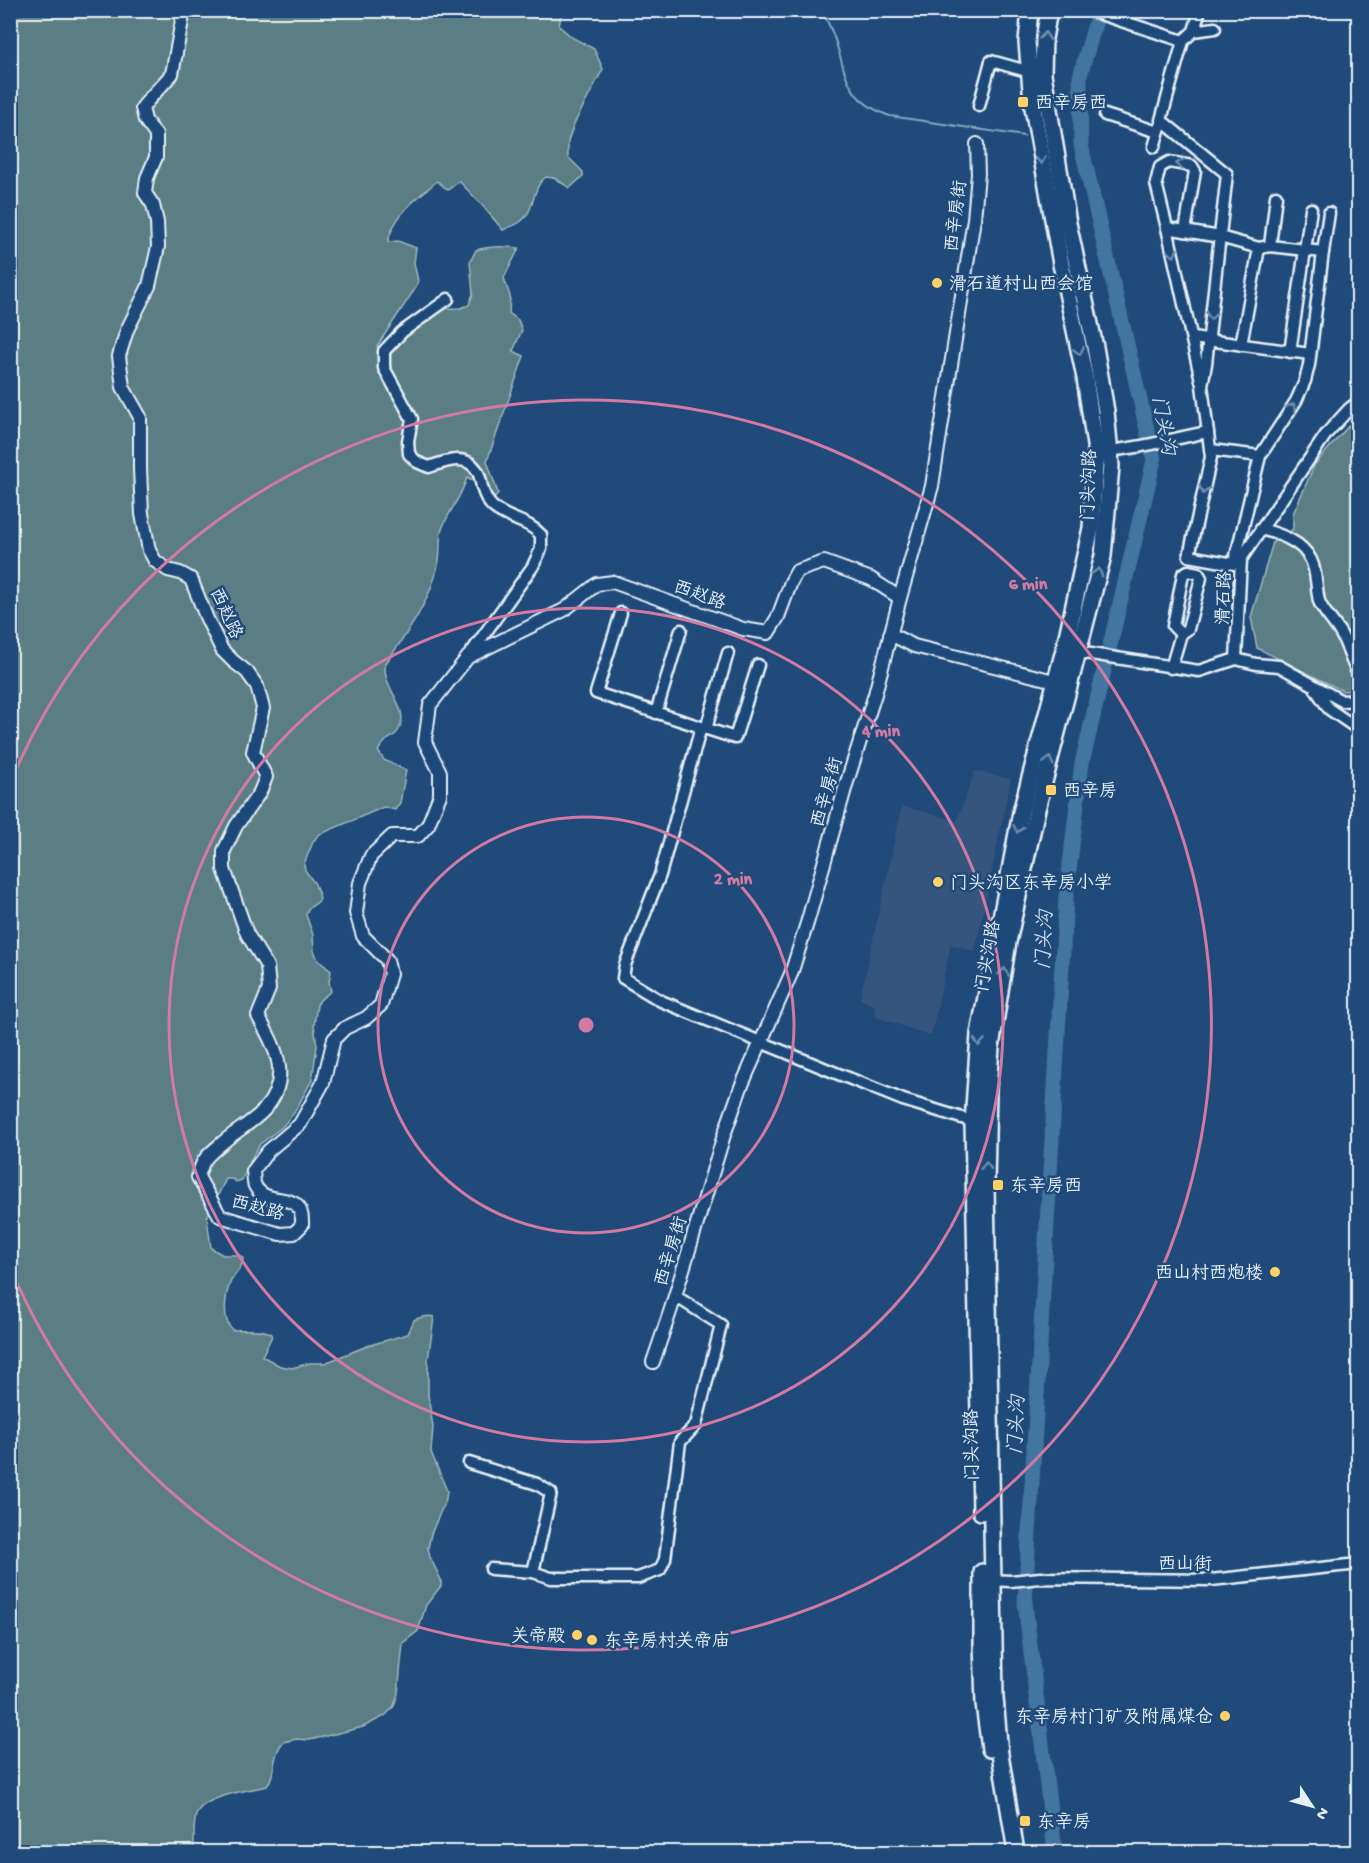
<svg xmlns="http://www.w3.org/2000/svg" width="1369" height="1863" font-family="'Gochi Hand','LXGW WenKai TC',sans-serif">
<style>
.built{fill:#35557e}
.green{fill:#5a7e83;stroke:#a1b8be;stroke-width:1.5}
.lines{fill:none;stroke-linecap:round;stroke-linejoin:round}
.stream{stroke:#85a6c3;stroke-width:2}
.river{stroke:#43749f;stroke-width:15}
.minor-casing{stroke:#e8f1f8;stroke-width:15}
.tertiary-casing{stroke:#e8f1f8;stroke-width:16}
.secondary-casing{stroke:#e8f1f8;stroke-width:20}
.minor{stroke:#1f4a7a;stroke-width:10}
.tertiary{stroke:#1f4a7a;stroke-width:12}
.secondary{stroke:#1f4a7a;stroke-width:15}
.oneway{stroke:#6f8dac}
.ring{fill:none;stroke:#d37aa2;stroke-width:3}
.poi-dot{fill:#ffd166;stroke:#1f4a7a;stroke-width:2}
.labels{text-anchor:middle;stroke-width:5;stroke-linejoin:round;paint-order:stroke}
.poi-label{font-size:18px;fill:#e8f1f8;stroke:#1f4a7a;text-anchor:start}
.street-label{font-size:18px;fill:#e8f1f8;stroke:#1f4a7a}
.water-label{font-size:20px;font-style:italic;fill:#cfdeeb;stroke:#1f4a7a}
.centre{fill:#d37aa2;stroke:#1f4a7a;stroke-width:3}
.ring-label{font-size:18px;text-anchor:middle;font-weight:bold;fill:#d37aa2;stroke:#1f4a7a;stroke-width:5;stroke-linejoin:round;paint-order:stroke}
</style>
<rect width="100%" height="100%" fill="#1f4a7a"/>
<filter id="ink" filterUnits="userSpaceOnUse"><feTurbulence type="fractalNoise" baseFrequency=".0167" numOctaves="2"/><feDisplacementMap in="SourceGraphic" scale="12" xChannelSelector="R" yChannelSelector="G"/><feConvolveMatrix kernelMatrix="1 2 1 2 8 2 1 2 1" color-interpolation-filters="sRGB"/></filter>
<g filter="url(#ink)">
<polygon class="built" points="975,771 1011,779 975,952 951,944 931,1036 874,1016 875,1006 860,999 902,806 957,821"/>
<g class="green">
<path d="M 11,11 L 562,11 L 559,26 L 573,38 L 594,49 L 603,69 L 574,124 L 568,141 L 568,157 L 583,172 L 583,176 L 570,188 L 554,178 L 546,177 C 531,187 536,211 520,222 C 515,226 508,227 503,230 L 481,204 L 459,181 L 448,190 L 437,181 C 417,198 393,215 388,242 L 398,241 L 416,248 L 414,263 L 418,281 L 415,289 L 377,346 L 379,354 L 384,355 L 395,347 L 402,336 L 435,309 L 461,308 L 469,305 L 473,294 L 470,262 L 476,250 C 491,246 504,246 519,248 L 504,278 L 510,296 L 509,313 L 518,320 L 522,330 L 513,351 L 524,356 L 487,461 L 498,493 L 495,498 L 483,499 L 477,493 L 477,483 L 467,477 C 462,497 447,513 441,532 C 439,543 441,554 438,565 C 430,602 407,633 386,663 C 379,685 413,709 398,731 C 396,735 391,737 387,740 C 384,742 381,747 378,751 L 384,760 L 406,770 L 400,803 L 395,810 L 384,807 L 318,835 L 313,842 L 304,864 L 305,870 L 315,884 L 320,898 L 319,901 L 308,909 L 306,915 L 313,935 L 314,951 L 318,960 L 331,971 L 329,982 L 331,991 L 320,1000 L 317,1005 L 314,1025 L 317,1046 L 312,1080 L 294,1113 L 282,1127 L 260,1144 L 251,1159 L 242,1180 L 236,1182 L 233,1179 L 226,1179 L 207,1217 L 211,1248 L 223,1255 L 239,1255 L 243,1258 C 243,1269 234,1274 230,1283 C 225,1296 222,1319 232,1330 C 243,1330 264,1328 272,1334 L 271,1338 L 262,1356 L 280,1366 L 292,1368 L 310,1363 L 325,1363 L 367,1346 L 408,1334 L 414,1320 C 421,1317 427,1315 434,1317 L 428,1360 L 428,1395 L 433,1427 L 431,1452 L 447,1491 L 446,1499 L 431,1534 L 428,1548 L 430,1557 L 441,1580 L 441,1586 L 426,1605 L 418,1631 L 403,1643 L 398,1693 L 394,1706 L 385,1716 L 363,1727 L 310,1740 L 297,1739 L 283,1742 C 271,1757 277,1772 267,1786 C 250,1790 201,1796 196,1815 C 193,1826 194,1841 194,1852 L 11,1852 Z"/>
<polygon points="1358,415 1358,690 1343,691 1257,648 1251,617 1273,542 1278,540 1293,529 1293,514 1315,464"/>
</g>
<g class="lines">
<path class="stream" d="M 820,10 C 825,15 827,21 830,27 C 848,67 839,98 890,116 L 1024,136"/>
<polyline class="river" points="1055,1852 1025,1603 1066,897 1082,763 1154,460 1081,145 1080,76 1099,10"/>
<g class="minor-casing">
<g id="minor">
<polyline points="1088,10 1183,41 1161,120 1227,174 1218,253 1206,364 1202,385 1211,457 1189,556 1234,564 1260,456 1296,401 1305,381 1309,365 1323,252 1270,246 1259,248 1220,237 1167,228 1202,385"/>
<polyline points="1194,31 1200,10"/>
<polyline points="1183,41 1194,31 1215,28"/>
<polyline points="979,106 991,61 1034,73"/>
<polyline points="1105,115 1158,132"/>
<polyline points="1154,147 1160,127"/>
<polyline points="1167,228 1156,183 1160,167 1169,162 1192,166 1195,171 1185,231"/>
<polyline points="1270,246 1276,196"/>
<polyline points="1323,252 1329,213"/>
<path d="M 448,299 L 402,332 L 384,351 L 384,368 L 412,419 L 408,441 L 409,454 L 417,462 L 429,467 C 444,462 465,453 476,469 C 480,474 481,482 482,487 C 484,494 487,502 493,507 C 508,520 528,520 541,535 L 541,549 L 533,566 L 468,657"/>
<polyline points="1192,338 1310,354"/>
<polyline points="1241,345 1259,248"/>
<polyline points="1290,352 1311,209"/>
<polyline points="1211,450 1260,456"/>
<path d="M 1105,451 C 1140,449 1174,438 1208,432"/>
<path d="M 1261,529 C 1279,534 1302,541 1311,560 C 1317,572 1316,588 1319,601 C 1322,611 1336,624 1342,636 C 1348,648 1351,661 1358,674"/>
<polyline points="621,613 596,693 735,738 758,665"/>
<polyline points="1072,651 1199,671 1236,659 1241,559 1327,433 1349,409 1358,402"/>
<polyline points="1236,659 1256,664 1279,666 1342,701 1358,700"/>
<polyline points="1171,668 1181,634 1188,629 1201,578 1198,573 1188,571 1183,574 1173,626 1181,634"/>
<polyline points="1316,690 1329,709 1358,729"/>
<polyline points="656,713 681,630"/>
<polyline points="701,727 660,875 625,965 623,978 661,1001 831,1071 903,1100 978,1123"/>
<polyline points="706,729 728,653"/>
<polyline points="469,1463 537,1484 551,1493 533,1572"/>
<polyline points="491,1569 533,1572 551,1578 638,1578 660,1570 665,1559 680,1442 696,1425 721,1325 675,1296"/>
<polyline points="988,1580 1011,1581 1040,1578 1211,1580 1358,1564"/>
</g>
</g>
<g class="tertiary-casing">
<g id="tertiary">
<path d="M 184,10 L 172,74 L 150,98 L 142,108 L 145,120 L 156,135 L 156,157 L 147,178 L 145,193 L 153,205 L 157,222 L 158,247 L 149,286 L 127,330 L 119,356 L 123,387 L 140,417 L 140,469 L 142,514 L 149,550 L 155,561 L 168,570 L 180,573 L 191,579 L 207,619 L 222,650 L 233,661 L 247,672 L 257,686 L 263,708 L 253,752 L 266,777 L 260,792 L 236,826 L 224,851 L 224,869 L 247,934 L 267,966 L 269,989 L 258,1016 C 275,1047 293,1077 264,1110 C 252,1123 234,1132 221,1144 C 206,1157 203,1158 198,1177 L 220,1216 L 280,1234 L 294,1233 L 302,1225 C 304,1186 268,1210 255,1186 C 253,1182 254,1175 253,1171 L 268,1151 L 300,1124 L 323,1083 L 334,1039 L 345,1028 L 366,1018 L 381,1005 L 390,974 L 387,960 L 363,936 L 356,913 L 360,883 L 371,856 L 392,836 L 418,836 L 428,825 L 440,795 L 440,772 L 425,742 L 430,705 L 468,657 L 564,610 L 597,584 L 613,582 L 743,629 L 768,633 L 778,617 L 791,582 L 797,571 L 824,562 L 871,579 L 900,598"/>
<polyline points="890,634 914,646 1054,681"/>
<polyline points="653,1362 671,1309 724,1135 741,1087 791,974 808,920 846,785 875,694 900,598 932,486 974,219 978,174 977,144"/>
</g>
</g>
<g class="secondary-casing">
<g id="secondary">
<polyline points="981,1512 973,1123 979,1034 1021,812 1064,650 1091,528 1096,452 1085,378 1061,264 1032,102 1027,42 1030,10"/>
<polyline points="982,1572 982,1643 984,1704 990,1749"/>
<polyline points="1016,1852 1000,1754 995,1698 986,1185 988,1089 991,1047 1008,942 1037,809 1103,556 1111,466 1106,411 1095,347 1068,223 1043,74 1044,39 1049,10"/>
</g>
</g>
<use href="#minor" class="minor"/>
<use href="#tertiary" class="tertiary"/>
<use href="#secondary" class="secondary"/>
</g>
<defs><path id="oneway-chevron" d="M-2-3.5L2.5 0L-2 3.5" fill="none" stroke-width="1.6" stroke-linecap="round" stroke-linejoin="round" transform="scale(1.5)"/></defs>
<g class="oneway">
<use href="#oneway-chevron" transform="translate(1045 36) rotate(-83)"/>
<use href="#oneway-chevron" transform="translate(1041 160) rotate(80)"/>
<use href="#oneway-chevron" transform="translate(1180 164) rotate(-171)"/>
<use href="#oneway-chevron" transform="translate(1173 253) rotate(78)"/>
<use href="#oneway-chevron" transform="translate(1211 316) rotate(96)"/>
<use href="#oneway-chevron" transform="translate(1079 351) rotate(78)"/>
<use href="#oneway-chevron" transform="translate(1292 407) rotate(-59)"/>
<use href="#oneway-chevron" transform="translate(1204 490) rotate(103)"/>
<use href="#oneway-chevron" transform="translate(1098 572) rotate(-75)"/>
<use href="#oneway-chevron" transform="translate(1049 761) rotate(-76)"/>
<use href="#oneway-chevron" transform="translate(1018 829) rotate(101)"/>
<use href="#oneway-chevron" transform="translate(1004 972) rotate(-81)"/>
<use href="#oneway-chevron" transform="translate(979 1042) rotate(94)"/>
<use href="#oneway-chevron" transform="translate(986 1166) rotate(-89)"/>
</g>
</g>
<g class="ring">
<circle cx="586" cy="1025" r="208"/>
<circle cx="586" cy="1025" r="417"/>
<path d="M11 781A625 625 0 1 1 11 1269"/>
</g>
<g class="poi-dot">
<rect x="1017" y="96" width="12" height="12" rx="3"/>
<circle cx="937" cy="283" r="6"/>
<rect x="1045" y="784" width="12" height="12" rx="3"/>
<circle cx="938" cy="882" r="6"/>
<rect x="992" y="1179" width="12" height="12" rx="3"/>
<circle cx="1275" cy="1272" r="6"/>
<circle cx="577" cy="1635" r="6"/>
<circle cx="592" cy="1640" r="6"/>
<circle cx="1225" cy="1716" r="6"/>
<rect x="1019" y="1815" width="12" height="12" rx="3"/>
</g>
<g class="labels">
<g class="poi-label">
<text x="1035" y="108">西辛房西</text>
<text x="949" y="289">滑石道村山西会馆</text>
<text x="1063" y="796">西辛房</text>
<text x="950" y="888">门头沟区东辛房小学</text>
<text x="1010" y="1191">东辛房西</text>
<text x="1263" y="1278" text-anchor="end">西山村西炮楼</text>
<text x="565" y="1641" text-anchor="end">关帝殿</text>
<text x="604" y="1646">东辛房村关帝庙</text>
<text x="1213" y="1722" text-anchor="end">东辛房村门矿及附属煤仓</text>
<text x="1037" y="1827">东辛房</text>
</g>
<g class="street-label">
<text transform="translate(955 216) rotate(-83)" y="6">西辛房街</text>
<text transform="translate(1088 485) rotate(-88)" y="6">门头沟路</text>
<text transform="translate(700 594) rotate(20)" y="6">西赵路</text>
<text transform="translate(1223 598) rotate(-88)" y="6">滑石路</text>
<text transform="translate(227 613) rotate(65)" y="6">西赵路</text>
<text transform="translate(826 792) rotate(-74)" y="6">西辛房街</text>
<text transform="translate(987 956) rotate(-80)" y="6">门头沟路</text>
<text transform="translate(258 1207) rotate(15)" y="6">西赵路</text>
<text transform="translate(670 1251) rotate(-73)" y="6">西辛房街</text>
<text transform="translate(971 1445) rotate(-91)" y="6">门头沟路</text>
<text x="1185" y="1569">西山街</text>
</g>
<g class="water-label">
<text transform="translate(1165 425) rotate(80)" y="7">门头沟</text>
<text transform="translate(1043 940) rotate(-87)" y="7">门头沟</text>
<text transform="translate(1015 1425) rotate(-87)" y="7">门头沟</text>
</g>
</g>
<circle cx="586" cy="1025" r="9" class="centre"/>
<g class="ring-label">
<text x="1028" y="589">6 min</text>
<text x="881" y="736">4 min</text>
<text x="733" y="884">2 min</text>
</g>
<rect width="1369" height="1863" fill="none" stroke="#1f4a7a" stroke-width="36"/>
<rect x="18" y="18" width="1333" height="1827" fill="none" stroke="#e8f1f8" stroke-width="2" filter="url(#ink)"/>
<g transform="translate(1312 1806) rotate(126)" stroke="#1f4a7a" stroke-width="4.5" paint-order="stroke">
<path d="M0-4.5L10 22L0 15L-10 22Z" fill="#e8f1f8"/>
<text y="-9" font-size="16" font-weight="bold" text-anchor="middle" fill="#e8f1f8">N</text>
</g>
</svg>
